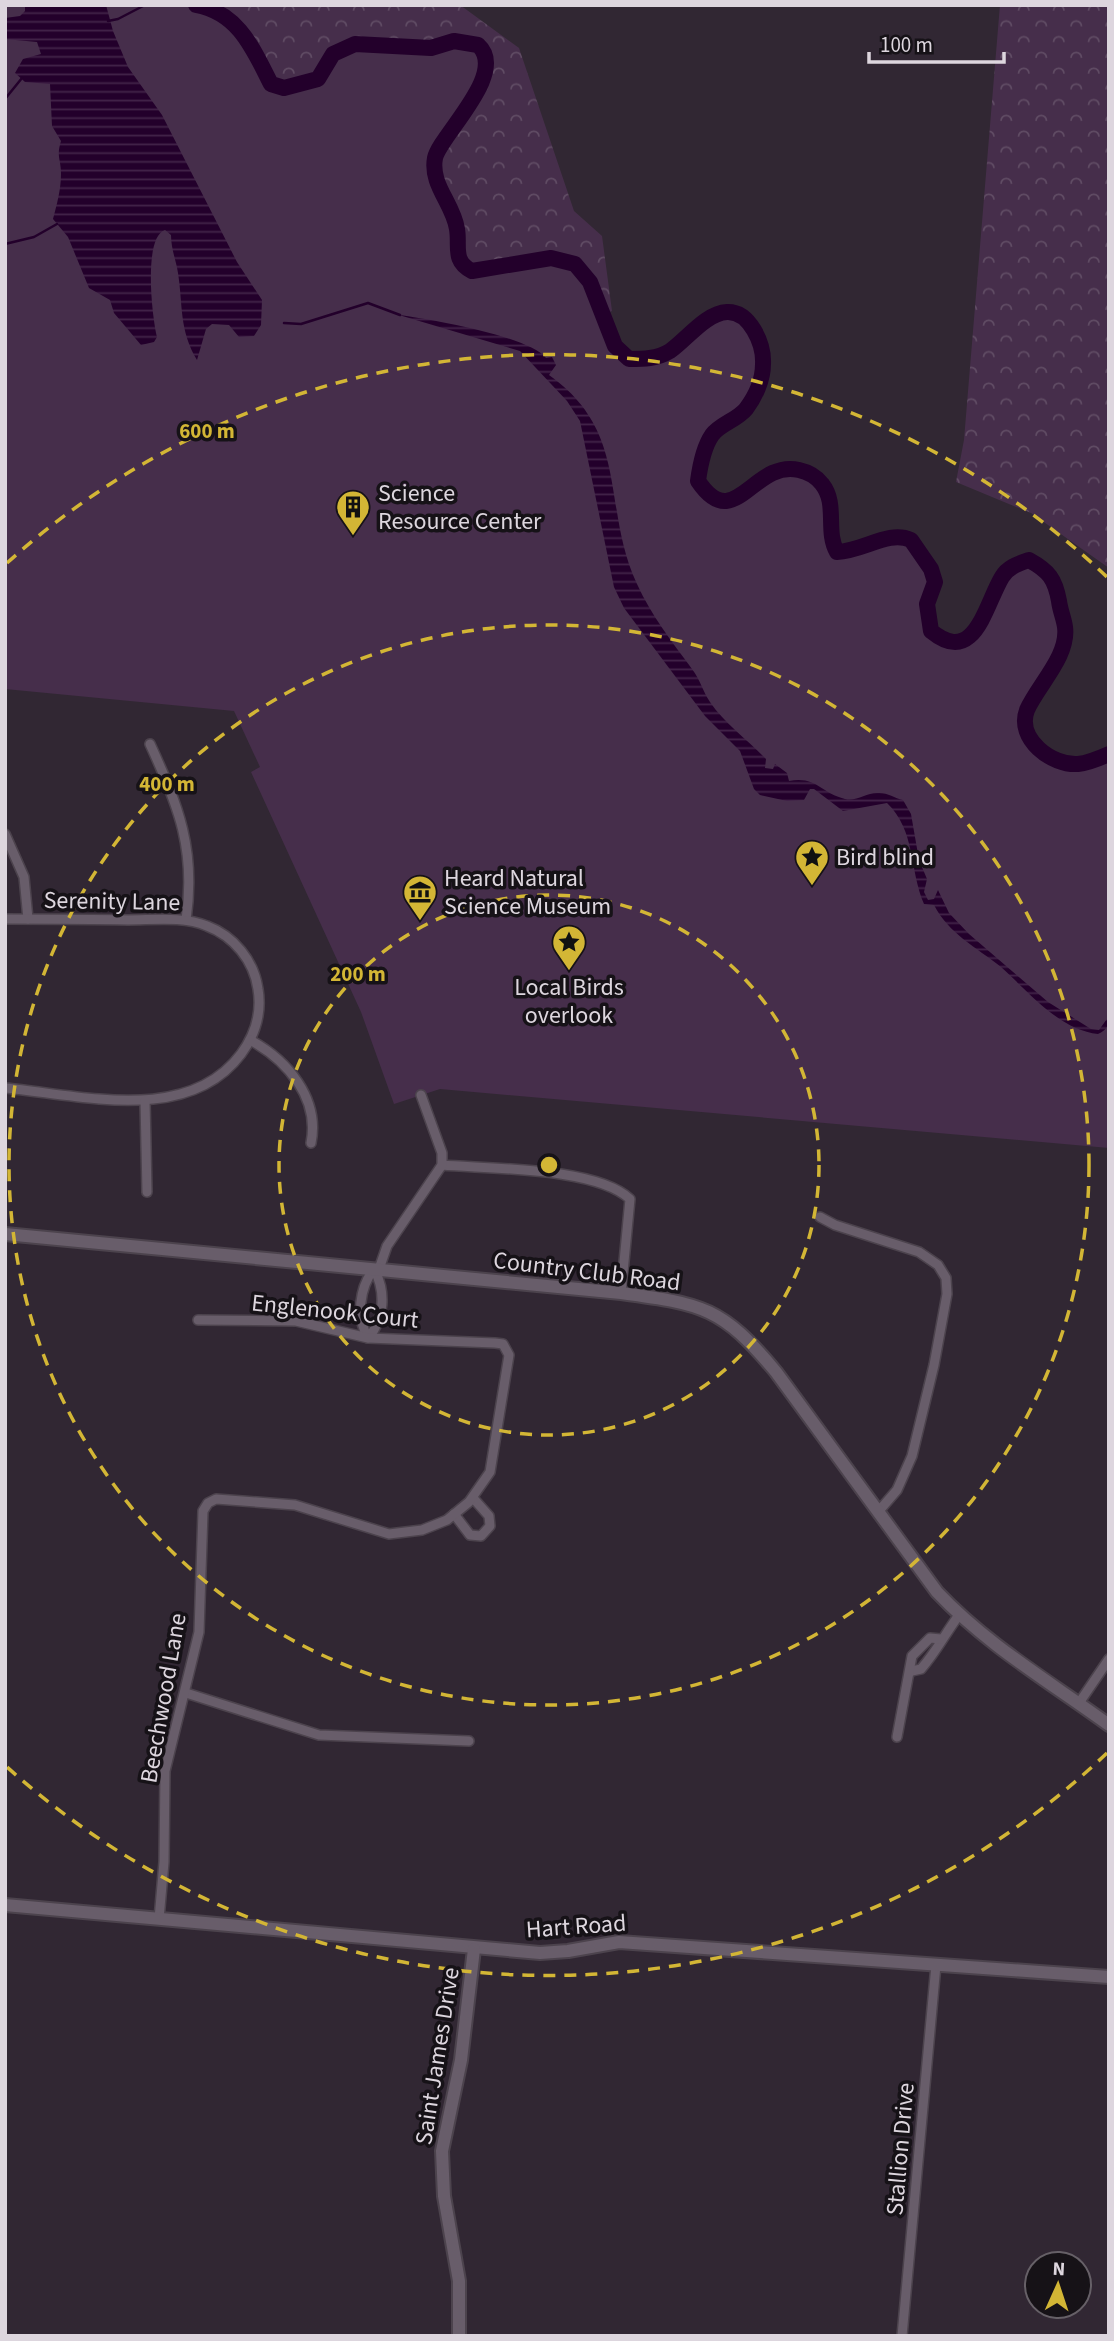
<svg xmlns="http://www.w3.org/2000/svg" width="1114" height="2341" font-family="'Source Sans 3',sans-serif">
<style>
.forest{fill:url(#forest-crowns)}
.green{fill:#462e4b}
.water{fill:url(#water-rules)}
.lines{fill:none;stroke-linecap:round;stroke-linejoin:round}
.stream{stroke:#23002b;stroke-width:2.5}
.river{stroke:#23002b;stroke-width:16}
.street-casing{stroke:#4c434d;stroke-width:12}
.secondary-casing{stroke:#4c434d;stroke-width:16}
.street{stroke:#685d6a;stroke-width:9}
.secondary{stroke:#685d6a;stroke-width:12}
.ring{fill:none;stroke:#d3b635;stroke-width:3.5;stroke-dasharray:12 9}
.labels{text-anchor:middle;stroke-width:7;stroke-linejoin:round;paint-order:stroke}
.poi-label{font-size:24px;fill:#ddd6de;stroke:#161217;text-anchor:start}
.street-label{font-size:24px;fill:#ddd6de;stroke:#161217}
.centre{fill:#d3b635;stroke:#161217;stroke-width:3.5}
.ring-label{font-size:21px;text-anchor:middle;font-weight:bold;fill:#d3b635;stroke:#161217;stroke-width:7;stroke-linejoin:round;paint-order:stroke}
</style>
<defs>
<pattern id="forest-crowns" width="20" height="18" patternUnits="userSpaceOnUse" patternTransform="scale(1.75)"><rect width="20" height="18" fill="#462e4b"/><path d="M2 6a3 3 0 1 1 6 0M12 15a3 3 0 1 1 6 0" fill="none" stroke="#604c64"/></pattern>
<pattern id="water-rules" width="6" height="5" patternUnits="userSpaceOnUse" patternTransform="scale(1.75)"><rect width="6" height="5" fill="#23002b"/><path d="M0 2.5h6" fill="none" stroke="#422449"/></pattern>
</defs>
<rect width="100%" height="100%" fill="#312733"/>
<g class="forest">
<polygon points="120,5 460,5 519,48 574,211 602,236 612,311 567,330 502,335"/>
<polygon points="1000,5 1109,5 1109,568 1031,513 956,482 964,440"/>
</g>
<path class="green" d="M 5,5 L 190,5 C 239,15 249,44 270,85 L 284,89 L 318,80 L 334,55 L 356,45 L 431,49 L 455,42 L 478,46 L 485,57 C 484,70 480,85 473,98 C 462,120 426,151 432,177 C 437,196 455,210 456,231 C 457,248 453,263 471,272 L 551,260 L 574,264 C 602,287 600,333 627,360 C 642,360 656,360 669,352 C 688,342 704,315 726,313 C 750,311 763,345 762,364 C 762,379 754,397 745,409 C 736,419 718,423 711,435 C 703,449 699,465 697,481 C 735,538 753,460 800,471 C 809,473 817,478 822,485 C 836,506 825,531 836,552 L 857,552 L 891,537 L 910,540 L 934,582 L 926,603 L 930,631 C 979,671 985,600 1006,575 C 1012,567 1019,564 1029,561 C 1049,572 1054,581 1058,602 C 1060,611 1064,620 1065,629 C 1067,659 1034,684 1026,711 C 1017,741 1051,767 1078,765 C 1088,764 1099,758 1109,755 L 1109,1148 L 440,1089 L 394,1104 L 361,1012 L 251,772 L 260,767 L 234,711 L 5,689 Z"/>
<g class="water">
<path d="M 25,5 L 106,5 L 113,31 L 128,67 L 162,115 L 237,262 L 262,300 L 261,325 L 254,336 L 239,337 L 229,325 L 212,324 L 206,329 L 197,360 C 179,330 183,305 178,273 C 176,260 171,249 171,235 L 165,230 C 143,237 152,317 157,337 L 154,342 L 141,345 L 114,313 L 110,300 L 89,288 L 68,237 L 53,219 C 57,204 61,189 61,174 C 61,159 56,157 61,141 L 52,126 L 50,84 L 25,82 L 15,73 L 23,59 L 41,54 L 37,42 L 5,39 L 5,18 L 20,16 L 25,11 Z"/>
<path d="M 399,315 C 430,319 528,336 546,358 L 552,357 L 556,365 L 549,375 C 631,433 601,507 637,584 C 651,615 672,642 692,669 C 700,679 703,692 710,702 C 724,723 748,740 766,759 L 765,768 L 773,769 L 775,764 L 787,773 L 789,781 C 817,776 820,793 845,799 C 856,802 866,793 877,793 C 887,792 894,798 903,800 L 911,814 L 919,860 L 927,879 L 924,892 L 928,900 L 934,899 L 938,890 L 949,913 L 969,934 L 1048,1002 L 1091,1029 L 1099,1030 L 1109,1016 C 1109,1025 1107,1030 1098,1034 C 1059,1030 1028,991 1001,967 C 976,947 949,934 934,905 L 924,904 C 909,869 916,831 887,803 L 843,811 L 814,789 L 810,789 L 804,800 L 787,801 L 760,795 L 754,789 L 740,751 L 705,716 L 624,608 L 614,587 L 580,421 L 567,401 L 520,351 Z"/>
</g>
<g class="lines">
<g class="stream">
<polyline points="108,21 118,19 145,5"/>
<polyline points="5,99 22,78"/>
<polyline points="5,244 34,237 57,224"/>
<polyline points="284,323 301,324 368,303 400,315"/>
</g>
<path class="river" d="M 196,5 C 239,13 253,49 271,84 L 284,88 L 318,79 L 333,54 L 355,44 L 431,48 L 454,41 L 478,45 C 509,73 440,135 435,158 C 430,185 453,203 457,229 C 460,246 452,261 472,271 L 551,258 L 575,264 L 590,282 L 615,346 L 629,359 C 643,359 657,359 670,351 C 687,339 706,313 727,312 C 750,311 764,344 763,364 C 763,380 755,397 746,409 C 737,420 720,424 712,435 C 703,448 700,466 698,481 C 735,536 753,459 799,470 C 808,472 816,476 822,484 C 838,504 825,531 837,552 C 864,551 888,530 911,540 L 931,569 L 935,582 L 927,604 L 931,631 C 975,667 985,605 1002,577 C 1008,567 1018,564 1029,560 C 1049,571 1055,579 1059,601 C 1060,610 1064,619 1065,627 C 1069,656 1038,685 1027,710 C 1016,739 1052,766 1078,764 C 1088,763 1100,758 1109,754"/>
<g class="street-casing">
<g id="street">
<path d="M 150,744 C 179,807 196,850 186,920"/>
<polyline points="5,834 24,877 28,919"/>
<path d="M 5,919 C 46,919 87,919 128,920 C 154,920 183,916 207,926 C 234,936 254,961 258,989 C 262,1013 255,1035 241,1054 C 188,1125 81,1095 5,1088"/>
<path d="M 250,1040 C 287,1060 320,1098 311,1143"/>
<polyline points="145,1101 147,1192"/>
<path d="M 442,1165 C 490,1169 596,1167 630,1199 L 621,1293"/>
<polyline points="820,1217 835,1225 919,1252 938,1265 946,1278 947,1294 934,1365 912,1456 897,1490 878,1512"/>
<path d="M 374,1269 C 386,1291 385,1319 368,1338 C 356,1317 359,1288 374,1269 Z"/>
<polyline points="379,1269 387,1246 442,1165 442,1153 421,1095"/>
<polyline points="454,1514 470,1535 481,1536 490,1526 489,1516 473,1498"/>
<path d="M 912,1671 L 921,1669 C 936,1652 945,1634 959,1615"/>
<polyline points="186,1693 319,1735 469,1741"/>
<polyline points="1079,1703 1109,1659"/>
<polyline points="897,1737 912,1656 930,1638 941,1639"/>
<polyline points="159,1919 164,1862 165,1771 199,1632 203,1511 208,1503 216,1499 295,1505 389,1534 422,1530 447,1520 469,1502 490,1472 509,1355 503,1344 495,1343 368,1338 296,1321 198,1320"/>
<polyline points="902,2336 936,1965"/>
</g>
</g>
<g class="secondary-casing">
<g id="secondary">
<path d="M 5,1234 L 621,1293 C 703,1304 722,1307 776,1372 L 937,1592 C 987,1645 1050,1682 1109,1725"/>
<polyline points="5,1905 540,1953 568,1951 619,1942 1109,1977"/>
<polyline points="459,2336 459,2281 444,2196 442,2151 461,2060 474,1949"/>
</g>
</g>
<use href="#street" class="street"/>
<use href="#secondary" class="secondary"/>
</g>
<g class="ring">
<circle cx="549" cy="1165" r="270"/>
<circle cx="549" cy="1165" r="540"/>
<path d="M1107 1753A810 810 0 0 1 7 1767M7 563A810 810 0 0 1 1107 577"/>
</g>
<defs>
<g id="building-pin" transform="scale(1.75)"><path d="M0 17L-7.5 6A9.5 9.5 0 1 1 7.5 6Z" fill="#d3b635" stroke="#161217"/><path d="M-4-6H4V6H1V3H-1V6H-4ZM-2.5-4.3h1.7v1.8h-1.7ZM.8-4.3h1.7v1.8H.8ZM-2.5-1h1.7V.8h-1.7ZM.8-1h1.7V.8H.8Z" fill="#111"/></g>
<g id="sight-pin" transform="scale(1.75)"><path d="M0 17L-7.5 6A9.5 9.5 0 1 1 7.5 6Z" fill="#d3b635" stroke="#161217"/><path d="M0-6L1.8-2.2L6-1.7L2.9 1.2L3.7 5.4L0 3.3L-3.7 5.4L-2.9 1.2L-6-1.7L-1.8-2.2Z" fill="#111"/></g>
<g id="museum-pin" transform="scale(1.75)"><path d="M0 17L-7.5 6A9.5 9.5 0 1 1 7.5 6Z" fill="#d3b635" stroke="#161217"/><path d="M0-6L6-3V-2H-6V-3ZM-5-1h2V3h-2ZM-1-1h2V3h-2ZM3-1h2V3H3ZM-6 4H6V6H-6Z" fill="#111"/></g>
</defs>
<g fill-rule="evenodd">
<use href="#building-pin" x="353" y="507"/>
<use href="#sight-pin" x="812" y="857"/>
<use href="#museum-pin" x="420" y="892"/>
<use href="#sight-pin" x="569" y="942"/>
</g>
<g class="labels">
<g class="poi-label">
<text x="378" y="501">Science<tspan x="378" dy="28">Resource Center</tspan></text>
<text x="836" y="865">Bird blind</text>
<text x="444" y="886">Heard Natural<tspan x="444" dy="28">Science Museum</tspan></text>
<text x="569" y="995" text-anchor="middle">Local Birds<tspan x="569" dy="28">overlook</tspan></text>
</g>
<g class="street-label">
<text transform="translate(112 901) rotate(1)" y="8">Serenity Lane</text>
<text transform="translate(587 1271) rotate(7)" y="8">Country Club Road</text>
<text transform="translate(335 1311) rotate(6)" y="8">Englenook Court</text>
<text transform="translate(163 1698) rotate(-80)" y="8">Beechwood Lane</text>
<text transform="translate(576 1926) rotate(-4)" y="8">Hart Road</text>
<text transform="translate(437 2056) rotate(-81)" y="8">Saint James Drive</text>
<text transform="translate(900 2149) rotate(-85)" y="8">Stallion Drive</text>
</g>
</g>
<circle cx="549" cy="1165" r="10" class="centre"/>
<g class="ring-label">
<text x="207" y="438">600 m</text>
<text x="167" y="791">400 m</text>
<text x="358" y="981">200 m</text>
</g>
<rect width="1114" height="2341" fill="none" stroke="#ddd6de" stroke-width="14"/>
<g transform="translate(1058 2285) rotate(3)"><circle r="33" fill="#161217" stroke="#666067" stroke-width="2"/>
<path d="M0-5L12 26L0 18L-12 26Z" fill="#d3b635"/>
<text y="-10" font-size="19" font-weight="bold" text-anchor="middle" fill="#ddd6de">N</text>
</g>
<path d="M869 52v10h135v-10" fill="none" stroke="#ddd6de" stroke-width="3.5"/>
<text x="880" y="52" font-size="21" fill="#ddd6de" stroke="#161217" stroke-width="5" paint-order="stroke">100 m</text>
</svg>
